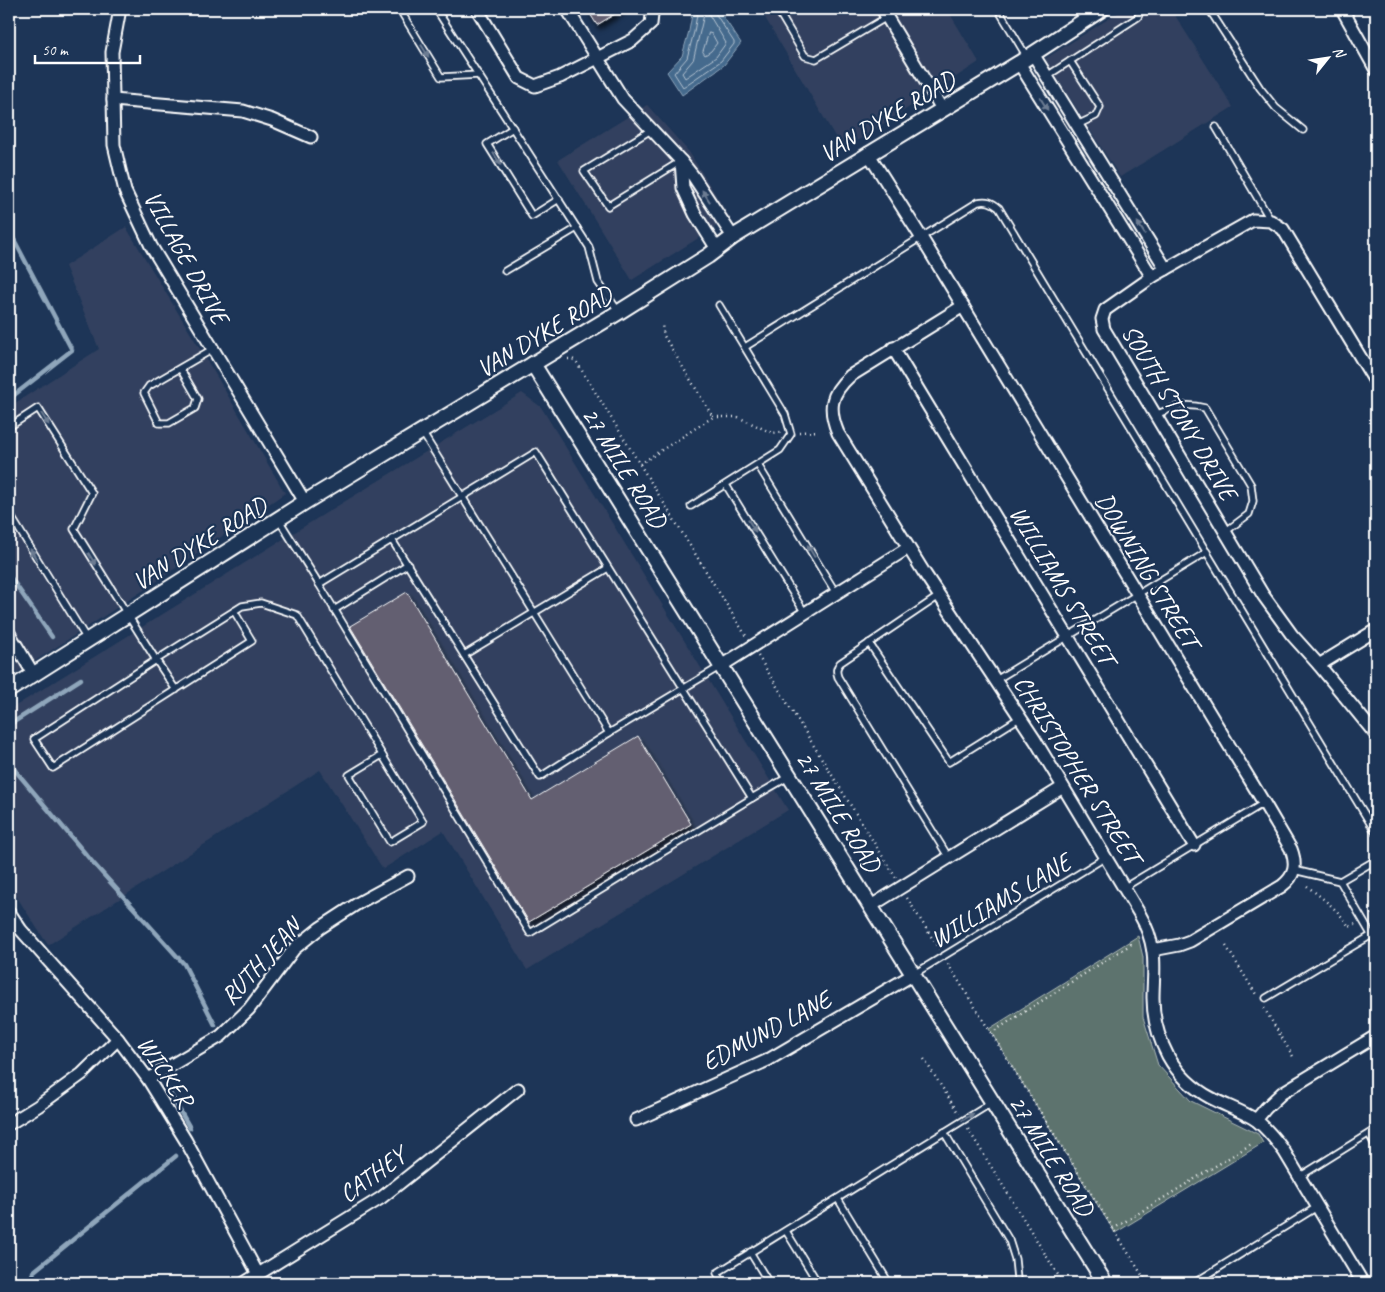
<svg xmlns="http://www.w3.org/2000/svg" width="1385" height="1292" font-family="Caveat,sans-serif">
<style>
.built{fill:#32415f}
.green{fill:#5d736e;stroke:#aeb9b6}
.water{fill:#456a8d;stroke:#8fa6bb}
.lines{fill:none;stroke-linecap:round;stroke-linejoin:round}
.shore{stroke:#b5c3d1;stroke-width:1}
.stream{stroke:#8fa6bb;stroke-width:4.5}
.building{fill:#635e71;stroke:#fff;filter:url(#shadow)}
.service-casing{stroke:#fff;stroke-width:9}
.minor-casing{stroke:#fff;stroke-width:15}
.tertiary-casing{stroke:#fff;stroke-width:18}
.path{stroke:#fff;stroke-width:2.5;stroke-dasharray:1 4;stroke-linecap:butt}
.service{stroke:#1d3557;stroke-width:5.5}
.minor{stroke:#1d3557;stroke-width:11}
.tertiary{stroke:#1d3557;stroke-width:14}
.oneway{fill:#6c7c92}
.labels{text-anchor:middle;stroke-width:4.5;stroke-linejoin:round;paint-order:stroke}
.street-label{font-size:25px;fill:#fff;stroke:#1d3557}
</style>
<defs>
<filter id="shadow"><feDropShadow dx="2.5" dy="4.5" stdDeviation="2.5" flood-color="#0009"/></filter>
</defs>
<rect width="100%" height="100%" fill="#1d3557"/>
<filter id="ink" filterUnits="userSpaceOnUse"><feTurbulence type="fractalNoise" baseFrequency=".02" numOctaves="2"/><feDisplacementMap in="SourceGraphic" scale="10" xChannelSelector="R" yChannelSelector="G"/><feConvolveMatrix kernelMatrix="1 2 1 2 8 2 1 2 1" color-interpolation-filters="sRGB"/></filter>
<g filter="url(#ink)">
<g class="built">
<polygon points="760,9 947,9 979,62 843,150"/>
<polygon points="1124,9 1171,9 1233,107 1120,177 1045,59"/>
<polygon points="647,105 689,152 730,218 632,280 558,160"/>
<polygon points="126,227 217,377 285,493 147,588 9,678 9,407 99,349 65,266"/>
<polygon points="522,393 541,407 788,810 527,970 443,831 383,869 320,770 48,945 9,885 9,710 272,546"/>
</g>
<polygon class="green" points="1138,936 1143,957 1143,1017 1158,1065 1191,1101 1258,1134 1263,1143 1115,1233 989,1029"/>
<polygon class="water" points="693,9 718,9 741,43 724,65 682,95 667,72 682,56 689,31"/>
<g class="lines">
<g class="shore">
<polyline points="698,9 694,32 687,58 674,73 683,87 721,61 734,44 734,42 715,13 714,9"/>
<polygon points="705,12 708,13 726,43 716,57 685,78 682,73 693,60"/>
<polygon points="709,33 712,34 717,43 711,51 705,55 703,52"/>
</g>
<g class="stream">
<polyline points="9,230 72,350 9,399"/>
<polyline points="9,575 52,637"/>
<polyline points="9,725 81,679"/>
<polyline points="9,763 94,864 184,964 215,1025"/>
<polyline points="168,1090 190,1128"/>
<polyline points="35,1283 33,1272 176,1156"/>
</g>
</g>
<g class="building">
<polygon points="587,9 623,9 597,25"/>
<polygon points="407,592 532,800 638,736 691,824 529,922 350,626"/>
</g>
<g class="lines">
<g class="service-casing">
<g id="service">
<polyline points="404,9 403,15 441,77 479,75"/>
<polyline points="436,9 589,247 598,282 619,312"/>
<polyline points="777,9 805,56 816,59 887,17"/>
<polyline points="998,9 1027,57"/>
<polyline points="1209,9 1260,88 1276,108 1303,130"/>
<polyline points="1070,61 1100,107 1096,116 1077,125"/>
<polyline points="1047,76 1138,17 1141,9"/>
<polyline points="1216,127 1271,221"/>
<polyline points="513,128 487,144 532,216 559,199"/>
<polyline points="651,130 584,171 608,206 681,161"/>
<polyline points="505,271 577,228"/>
<path d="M 745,347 L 978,202 C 987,200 992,202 999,208 L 1376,833"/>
<polyline points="180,368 198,399 195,408 169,423 159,423 144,393 149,386 213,349"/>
<path d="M 1155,415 C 1175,407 1184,402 1205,408 L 1251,485 L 1253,501 L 1249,514 L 1225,532"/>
<polyline points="9,427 38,408 92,493 74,529 156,660 242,606 261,603 297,615 423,822 390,842 349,775 382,755"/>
<polyline points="422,432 609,733 721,666"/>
<polygon points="536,452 752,798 530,933 319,584"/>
<polyline points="758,465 836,593"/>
<polyline points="726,485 805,613"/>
<polyline points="691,506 780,450 791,434 785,414 719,305"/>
<polyline points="9,513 88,641"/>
<polyline points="279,520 319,584"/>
<polyline points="392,540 540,777 609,733"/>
<path d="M 939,596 L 840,663 C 836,668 836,671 838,677 L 949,858"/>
<polyline points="334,610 408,564"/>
<polyline points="869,643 949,762 1021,717"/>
<polyline points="464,655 608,568"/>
<polyline points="996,680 1207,552"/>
<polyline points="176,690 156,660 34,739 53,768 252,641 234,611"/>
<polyline points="752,798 788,777"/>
<polyline points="1294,870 1340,881 1376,943"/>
<polyline points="1340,881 1376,860"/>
<polyline points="1125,887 1264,803"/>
<polyline points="914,974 1106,857"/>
<polyline points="1266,998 1372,935"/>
<polyline points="944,1132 1009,1240 1015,1259 1017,1279 1019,1283"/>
<polyline points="1369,1134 1376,1147"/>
<polyline points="1299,1177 1376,1129"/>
<polyline points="838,1199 889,1283"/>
<polyline points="786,1231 818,1283"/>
<polyline points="750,1252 769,1283"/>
<polyline points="723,1283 717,1273 993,1102"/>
<polyline points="1194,1283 1317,1207"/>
</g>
</g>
<g class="minor-casing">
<g id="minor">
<polyline points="120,9 112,52 114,145 125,191 151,246 305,502"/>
<polyline points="477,9 519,78 535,86 560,77 633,40 651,24 652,15 650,9"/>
<polyline points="567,9 623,99 681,161"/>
<polyline points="882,9 942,109"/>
<polyline points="1342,9 1376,70"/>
<polyline points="1033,54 1166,269"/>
<polyline points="1019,63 1152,277"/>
<polyline points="113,100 243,111 272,120 311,137"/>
<path d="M 868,153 L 921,237 L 1264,803 L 1291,849 C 1297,865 1295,876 1282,886 L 1190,941 L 1179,945 L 1153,950"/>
<polyline points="717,249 695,214 683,188 681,161 693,176 733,237"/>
<path d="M 963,306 L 850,376 C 830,394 828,409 838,433 L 923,571 L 1035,740 L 1139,913 C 1146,925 1151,938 1153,952 C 1155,967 1153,983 1153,998 C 1153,1018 1159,1039 1168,1056 C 1178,1074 1194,1089 1211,1098 C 1226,1106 1242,1111 1256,1120 C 1267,1129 1276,1140 1284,1151 L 1363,1283"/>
<polyline points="893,348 1194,845"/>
<polyline points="1376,383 1283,229 1271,221 1253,220 1152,277 1105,310 1102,319 1104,329 1263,595 1292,635 1319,665 1376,735"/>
<polyline points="9,633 34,675"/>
<polyline points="1319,665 1376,630"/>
<polyline points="721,666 908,548"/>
<polyline points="871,906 1063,787"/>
<polyline points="9,912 21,930 118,1039 148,1079 186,1141 258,1274"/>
<polyline points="148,1079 221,1036 249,1009 294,949 320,928 360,902 408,876"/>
<polyline points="636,1120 768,1060 914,974"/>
<polyline points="1256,1120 1266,1108 1282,1093 1376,1036"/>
<polyline points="9,1124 38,1106 82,1074 118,1039"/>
<polyline points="244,1283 381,1198 518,1089"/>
</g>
</g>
<g class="tertiary-casing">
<g id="tertiary">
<polyline points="533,364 1105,1283"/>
<polyline points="9,690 305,502 619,312 708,256 733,237 1019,63 1102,9"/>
</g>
</g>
<g class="path">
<polyline points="568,359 572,359 576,361 746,636"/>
<polyline points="713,417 738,417 772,433 781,432"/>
<polyline points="799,432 818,431"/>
<polyline points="640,464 713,417 664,336 662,325"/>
<polyline points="758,656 896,878"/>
<path d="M 1307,886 C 1322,898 1339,910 1349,927 L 1355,924"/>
<polyline points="907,898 939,949"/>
<polyline points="1370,914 1376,911"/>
<polyline points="1226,946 1257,996"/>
<polyline points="948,964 1147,1283"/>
<polyline points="1264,1008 1294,1058"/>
<polyline points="991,1033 1133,943"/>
<polyline points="924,1059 959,1114"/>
<polyline points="968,1129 1063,1283"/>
<polyline points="1113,1229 1253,1143"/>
</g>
<use href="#service" class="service"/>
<use href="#minor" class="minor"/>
<use href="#tertiary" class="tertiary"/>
</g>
<defs><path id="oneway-solid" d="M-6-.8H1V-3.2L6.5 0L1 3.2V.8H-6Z" transform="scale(1.25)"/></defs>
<g class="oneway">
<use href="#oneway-solid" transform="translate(425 51) rotate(58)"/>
<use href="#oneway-solid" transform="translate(1044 104) rotate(58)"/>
<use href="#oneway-solid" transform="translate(497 159) rotate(58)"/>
<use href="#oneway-solid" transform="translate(706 196) rotate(-123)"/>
<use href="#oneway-solid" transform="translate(1141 228) rotate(-122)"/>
<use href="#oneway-solid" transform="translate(45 419) rotate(57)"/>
<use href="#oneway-solid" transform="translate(752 526) rotate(58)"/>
<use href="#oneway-solid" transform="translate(811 551) rotate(-121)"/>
<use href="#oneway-solid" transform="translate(34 555) rotate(-122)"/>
<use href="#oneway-solid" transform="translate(92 559) rotate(58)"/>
<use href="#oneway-solid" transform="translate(968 1117) rotate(-31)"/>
</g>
</g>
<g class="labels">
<g class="street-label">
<text transform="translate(887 116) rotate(-31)" y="9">VAN DYKE ROAD</text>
<text transform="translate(187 257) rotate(61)" y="9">VILLAGE DRIVE</text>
<text transform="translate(544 331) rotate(-31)" y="9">VAN DYKE ROAD</text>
<text transform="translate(1180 412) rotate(59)" y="9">SOUTH STONY DRIVE</text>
<text transform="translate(625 467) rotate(58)" y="9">27 MILE ROAD</text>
<text transform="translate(199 543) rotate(-32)" y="9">VAN DYKE ROAD</text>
<text transform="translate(1148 570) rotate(59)" y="9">DOWNING STREET</text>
<text transform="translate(1063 585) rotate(59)" y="9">WILLIAMS STREET</text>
<text transform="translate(1078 769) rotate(58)" y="9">CHRISTOPHER STREET</text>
<text transform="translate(839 811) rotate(58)" y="9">27 MILE ROAD</text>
<text transform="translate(1000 900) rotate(-31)" y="9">WILLIAMS LANE</text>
<text transform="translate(260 961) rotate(-48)" y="9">RUTH JEAN</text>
<text transform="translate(766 1030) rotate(-28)" y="9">EDMUND LANE</text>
<text transform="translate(166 1071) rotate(56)" y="9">WICKER</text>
<text transform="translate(1052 1155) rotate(58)" y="9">27 MILE ROAD</text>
<text transform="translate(372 1174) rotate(-36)" y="9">CATHEY</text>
</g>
</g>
<rect width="1385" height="1292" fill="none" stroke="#1d3557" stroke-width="30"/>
<rect x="15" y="15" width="1355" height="1262" fill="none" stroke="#fff" stroke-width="2" filter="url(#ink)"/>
<g transform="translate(1328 58) rotate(60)" stroke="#1d3557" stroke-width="4" paint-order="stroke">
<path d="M0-4L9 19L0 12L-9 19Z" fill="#ffffff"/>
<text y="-8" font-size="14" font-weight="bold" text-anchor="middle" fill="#ffffff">N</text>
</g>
<path d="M35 55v8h105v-8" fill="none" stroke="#ffffff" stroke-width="2.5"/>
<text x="42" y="55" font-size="15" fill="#ffffff" stroke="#1d3557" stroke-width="4" paint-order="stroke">50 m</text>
</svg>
